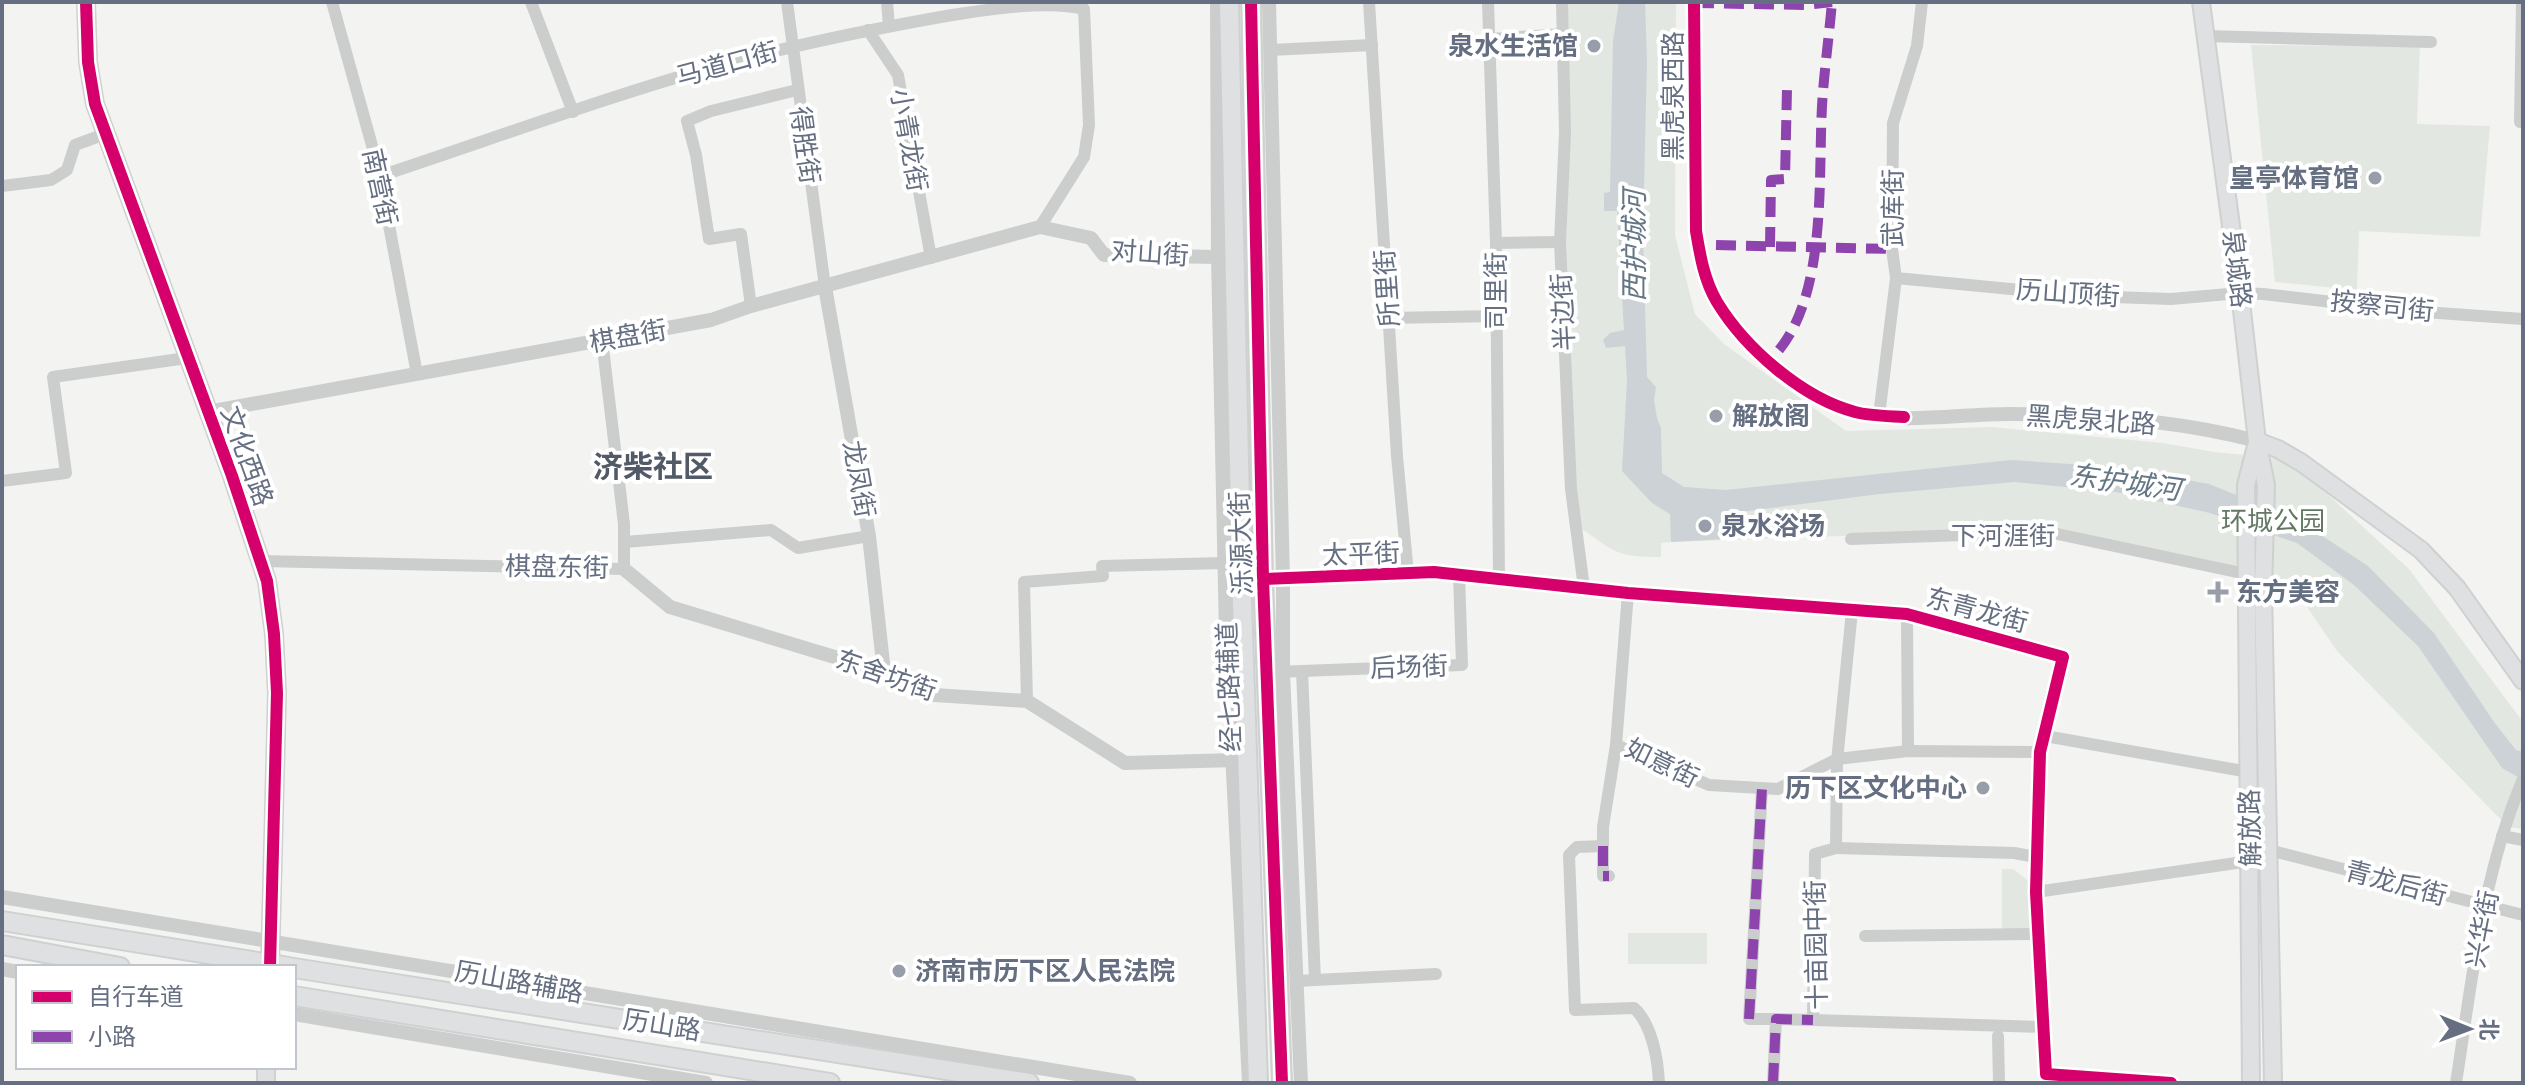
<svg xmlns="http://www.w3.org/2000/svg" width="2525" height="1085" font-family="'Open Sans','Noto Sans SC',sans-serif">
<style>
.green{fill:#e2e7e1}
.water{fill:#ccd2d5}
.lines{fill:none;stroke-linecap:round;stroke-linejoin:round}
.secondary-casing{stroke:#cfd0d0;stroke-width:20}
.primary-casing{stroke:#cfd0d0;stroke-width:22}
.minor{stroke:#cccdcd;stroke-width:12}
.tertiary{stroke:#cccdcd;stroke-width:14}
.secondary{stroke:#dfe0e1;stroke-width:16}
.primary{stroke:#dfe0e1;stroke-width:18}
.quiet{stroke:#8e44ad;stroke-width:10;stroke-dasharray:20 10;stroke-linecap:butt}
.cycleway-casing{stroke:#fff;stroke-width:17}
.cycleway{stroke:#d6006c;stroke-width:12}
.poi-dot{fill:#979ea9;stroke:#fff;stroke-width:3}
.labels{text-anchor:middle;stroke-width:8;stroke-linejoin:round;paint-order:stroke}
.poi-label{font-size:26px;font-weight:bold;fill:#656f81;stroke:#fff;text-anchor:start}
.street-label{font-size:26px;fill:#656f81;stroke:#fff}
.park-label{font-size:26px;fill:#647963;stroke:#fff}
.water-label{font-size:28px;font-style:italic;fill:#657785;stroke:#fff}
.quarter-label{font-size:30px;font-weight:bold;fill:#525a67;stroke:#fff}
</style>
<rect width="100%" height="100%" fill="#f3f4f2"/>
<g class="green">
<path d="M 1564,2 L 1676,2 L 1675,235 L 1695,314 L 1724,344 L 1846,431 L 1991,427 L 2163,443 L 2214,452 L 2289,459 L 2409,569 L 2523,722 L 2523,829 L 2508,827 L 2337,651 L 2292,585 L 2215,564 L 2048,529 L 1671,542 L 1661,543 L 1661,557 C 1617,557 1616,553 1582,529 L 1572,469 L 1565,322 Z"/>
<polygon points="2251,45 2420,46 2417,124 2490,126 2480,237 2359,231 2357,290 2275,282"/>
<polygon points="2002,869 2013,869 2030,882 2031,933 2002,928"/>
<rect x="1628" y="933" width="79" height="31"/>
</g>
<g class="water">
<polygon points="1619,2 1645,2 1647,60 1643,233 1647,377 1656,387 1654,400 1657,418 1661,428 1662,473 1684,487 1726,490 2011,460 2114,467 2209,484 2298,520 2368,566 2434,633 2494,722 2516,750 2523,752 2523,780 2502,768 2418,646 2354,585 2297,543 2210,513 2116,492 2015,482 1880,494 1740,512 1741,538 1671,542 1670,514 1652,503 1622,471 1627,381 1625,346 1606,348 1603,340 1610,333 1624,330 1617,211 1604,211 1604,193 1610,192 1613,41"/>
<polygon points="1815,511 1816,517 1802,521 1792,533 1747,532 1744,524 1750,515"/>
</g>
<g class="lines">
<g class="secondary-casing">
<g id="secondary">
<polyline points="86,2 88,62 95,104 232,476 267,581 274,634 277,693 270,967"/>
<polyline points="2201,2 2240,293 2257,441 2266,485 2263,590 2273,1083"/>
<polyline points="2257,441 2278,449 2302,463 2421,550 2457,588 2523,681"/>
<polyline points="266,1083 266,1067"/>
<polyline points="2251,1083 2246,485 2256,446"/>
</g>
</g>
<g class="primary-casing">
<g id="primary">
<polyline points="1229,2 1242,600 1258,1083"/>
<polyline points="1251,2 1263,579 1282,1083"/>
<polyline points="2,921 289,967"/>
<polyline points="2,945 120,967"/>
<polyline points="294,968 1029,1083"/>
<polyline points="294,996 830,1083"/>
</g>
</g>
<g class="minor">
<polyline points="332,2 378,167 417,374"/>
<polyline points="531,2 573,112"/>
<polyline points="787,2 825,287"/>
<polyline points="887,2 889,26"/>
<polyline points="1369,2 1397,456 1408,574"/>
<polyline points="1488,2 1496,243 1499,580"/>
<polyline points="1562,2 1565,133 1560,242 1571,489 1584,588"/>
<polyline points="2522,2 2520,122 2523,122"/>
<polyline points="868,30 898,75 931,258"/>
<polyline points="2206,36 2431,42"/>
<polyline points="1491,39 1562,34"/>
<polyline points="1271,50 1372,45"/>
<path d="M 380,176 C 474,145 567,111 662,82 C 757,52 855,32 952,15 C 991,9 1048,0 1084,9 L 1089,125 L 1084,157 L 1040,227"/>
<polyline points="2,186 51,180 67,170 75,145 105,134"/>
<polyline points="1496,243 1560,242"/>
<polyline points="1896,278 2083,296 2171,299 2240,293 2263,294 2410,311 2523,319"/>
<polyline points="751,306 741,234 709,239 696,155 687,121 711,111 797,90"/>
<polyline points="1389,318 1496,316"/>
<polyline points="1879,416 1896,278 1892,249 1893,123 1917,46 1922,2"/>
<polyline points="2,481 66,473 53,377 187,358"/>
<polyline points="1851,539 2048,532 2246,574"/>
<polyline points="625,542 771,530 798,548 869,536"/>
<polyline points="261,561 624,569 624,524 602,340"/>
<polyline points="1263,579 1434,572 1628,593 1907,614 2063,657 2040,752 2036,892 2046,1074 2171,1083"/>
<polyline points="1628,593 1616,745 1709,785 1778,789 1837,759 1908,751 2040,752"/>
<polyline points="1852,611 1837,761 1836,848 1815,854 1813,1020 2045,1027"/>
<polyline points="1907,614 1908,751"/>
<polyline points="1275,672 1462,665 1459,575"/>
<polyline points="1027,701 1024,582 1103,576 1102,566 1224,563"/>
<polyline points="2045,736 2249,772"/>
<polyline points="1762,788 1749,1019 1776,1019"/>
<polyline points="2502,836 2523,840"/>
<path d="M 1603,846 L 1577,847 L 1569,855 L 1575,1010 L 1634,1008 C 1652,1024 1658,1060 1659,1083"/>
<polyline points="1836,848 2014,853 2036,857"/>
<polyline points="2269,850 2523,915"/>
<polyline points="1609,876 1603,876 1603,827 1616,745"/>
<polyline points="2036,892 2250,861"/>
<polyline points="1865,936 2038,934"/>
<polyline points="1315,980 1436,974"/>
<polyline points="1297,981 1315,980 1302,671"/>
<polyline points="1998,1036 1999,1083"/>
<polyline points="1773,1083 1776,1019 1813,1020"/>
<path d="M 2456,1083 C 2472,981 2482,875 2523,779"/>
</g>
<g class="tertiary">
<polyline points="1217,2 1218,257 1226,636 1249,1083"/>
<polyline points="1269,2 1283,579 1283,672 1301,1083"/>
<path d="M 1694,2 L 1696,231 C 1700,254 1704,279 1716,301 C 1742,347 1805,400 1856,413 C 1905,424 1959,414 2009,414 C 2091,414 2178,420 2257,441"/>
<polyline points="825,287 869,536 884,672"/>
<polyline points="208,412 711,320 751,306 1040,227 1091,238 1104,255 1218,257"/>
<polyline points="624,569 670,607 884,672 935,695 1027,701 1125,763 1237,760"/>
<polyline points="2,897 1130,1083"/>
<polyline points="2,969 18,972"/>
<polyline points="294,1014 706,1083"/>
</g>
<use href="#secondary" class="secondary"/>
<use href="#primary" class="primary"/>
<g class="quiet">
<polyline points="1694,3 1805,5 1832,2"/>
<polyline points="1716,245 1892,249"/>
<polyline points="1770,247 1771,180 1785,179 1787,89"/>
<path d="M 1779,350 C 1827,291 1818,179 1822,106 C 1824,72 1829,37 1832,2"/>
<polyline points="1603,846 1603,876 1609,876"/>
<polyline points="1749,1019 1762,788"/>
<polyline points="1773,1083 1776,1019 1813,1020"/>
</g>
<g class="cycleway-casing">
<g id="cycleway">
<polyline points="86,2 88,62 95,104 232,476 267,581 274,634 277,693 270,967"/>
<polyline points="1251,2 1263,579 1282,1083"/>
<path d="M 1694,2 L 1696,231 C 1700,255 1704,280 1717,302 C 1745,348 1802,398 1855,412 C 1870,416 1888,416 1904,417"/>
<polyline points="1263,579 1434,572 1628,593 1907,614 2063,657 2040,752 2036,892 2046,1074 2171,1083"/>
</g>
</g>
<use href="#cycleway" class="cycleway"/>
</g>
<g class="poi-dot">
<circle cx="1594" cy="46" r="8"/>
<circle cx="2375" cy="178" r="8"/>
<circle cx="1716" cy="416" r="8"/>
<circle cx="1705" cy="526" r="8"/>
<path d="M2214 580h8v8h8v8h-8v8h-8v-8h-8v-8h8z"/>
<circle cx="1983" cy="788" r="8"/>
<circle cx="899" cy="971" r="8"/>
</g>
<g class="labels">
<g class="poi-label">
<text x="1578" y="55" text-anchor="end">泉水生活馆</text>
<text x="2359" y="187" text-anchor="end">皇亭体育馆</text>
<text x="1732" y="425">解放阁</text>
<text x="1721" y="535">泉水浴场</text>
<text x="2236" y="601">东方美容</text>
<text x="1967" y="797" text-anchor="end">历下区文化中心</text>
<text x="915" y="980">济南市历下区人民法院</text>
</g>
<g class="street-label">
<text transform="translate(727 64) rotate(-15)" y="9">马道口街</text>
<text transform="translate(1673 96) rotate(-90)" y="9">黑虎泉西路</text>
<text transform="translate(909 140) rotate(80)" y="9">小青龙街</text>
<text transform="translate(805 145) rotate(82)" y="9">得胜街</text>
<text transform="translate(380 187) rotate(78)" y="9">南营街</text>
<text transform="translate(1893 208) rotate(-90)" y="9">武库街</text>
<text transform="translate(1150 253) rotate(4)" y="9">对山街</text>
<text transform="translate(2237 269) rotate(83)" y="9">泉城路</text>
<text transform="translate(1387 288) rotate(-94)" y="9">所里街</text>
<text transform="translate(1496 291) rotate(-90)" y="9">司里街</text>
<text transform="translate(2068 293) rotate(4)" y="9">历山顶街</text>
<text transform="translate(2382 306) rotate(6)" y="9">按察司街</text>
<text transform="translate(1563 312) rotate(-93)" y="9">半边街</text>
<text transform="translate(628 336) rotate(-10)" y="9">棋盘街</text>
<text transform="translate(2091 420) rotate(4)" y="9">黑虎泉北路</text>
<text transform="translate(247 456) rotate(70)" y="9">文化西路</text>
<text transform="translate(859 479) rotate(80)" y="9">龙凤街</text>
<text x="2003" y="545">下河涯街</text>
<text transform="translate(1241 543) rotate(-92)" y="9">泺源大街</text>
<text transform="translate(1361 554) rotate(-2)" y="9">太平街</text>
<text transform="translate(557 567) rotate(1)" y="9">棋盘东街</text>
<text transform="translate(1977 610) rotate(15)" y="9">东青龙街</text>
<text transform="translate(1409 667) rotate(-2)" y="9">后场街</text>
<text transform="translate(886 675) rotate(19)" y="9">东舍坊街</text>
<text transform="translate(1229 687) rotate(-92)" y="9">经七路辅道</text>
<text transform="translate(1662 763) rotate(26)" y="9">如意街</text>
<text transform="translate(2250 828) rotate(-91)" y="9">解放路</text>
<text transform="translate(2396 883) rotate(15)" y="9">青龙后街</text>
<text transform="translate(2482 929) rotate(-79)" y="9">兴华街</text>
<text transform="translate(1816 945) rotate(-91)" y="9">十亩园中街</text>
<text transform="translate(519 982) rotate(10)" y="9">历山路辅路</text>
<text transform="translate(662 1025) rotate(9)" y="9">历山路</text>
</g>
<g class="park-label">
<text x="2273" y="530">环城公园</text>
</g>
<g class="water-label">
<text transform="translate(1634 246) rotate(-90)" y="10">西护城河</text>
<text transform="translate(2125 482) rotate(8)" y="10">东护城河</text>
</g>
<g class="quarter-label">
<text x="653" y="477">济柴社区</text>
</g>
</g>
<rect width="2525" height="1085" fill="none" stroke="#656f81" stroke-width="8"/>
<rect x="16" y="965" width="280" height="104" fill="#ffffff" stroke="#c1c5cd" stroke-width="2"/>
<rect x="32" y="991" width="40" height="12" fill="#d6006c" stroke="#c1c5cd" stroke-width="2"/>
<text x="88" y="1005" font-size="24" fill="#656f81">自行车道</text>
<rect x="32" y="1031" width="40" height="12" fill="#8e44ad" stroke="#c1c5cd" stroke-width="2"/>
<text x="88" y="1045" font-size="24" fill="#656f81">小路</text>
<g transform="translate(2469 1029) rotate(91)" stroke="#ffffff" stroke-width="6" paint-order="stroke">
<path d="M0-6L14 30L0 20L-14 30Z" fill="#656f81"/>
<text y="-12" font-size="22" font-weight="bold" text-anchor="middle" fill="#656f81">北</text>
</g>
</svg>
